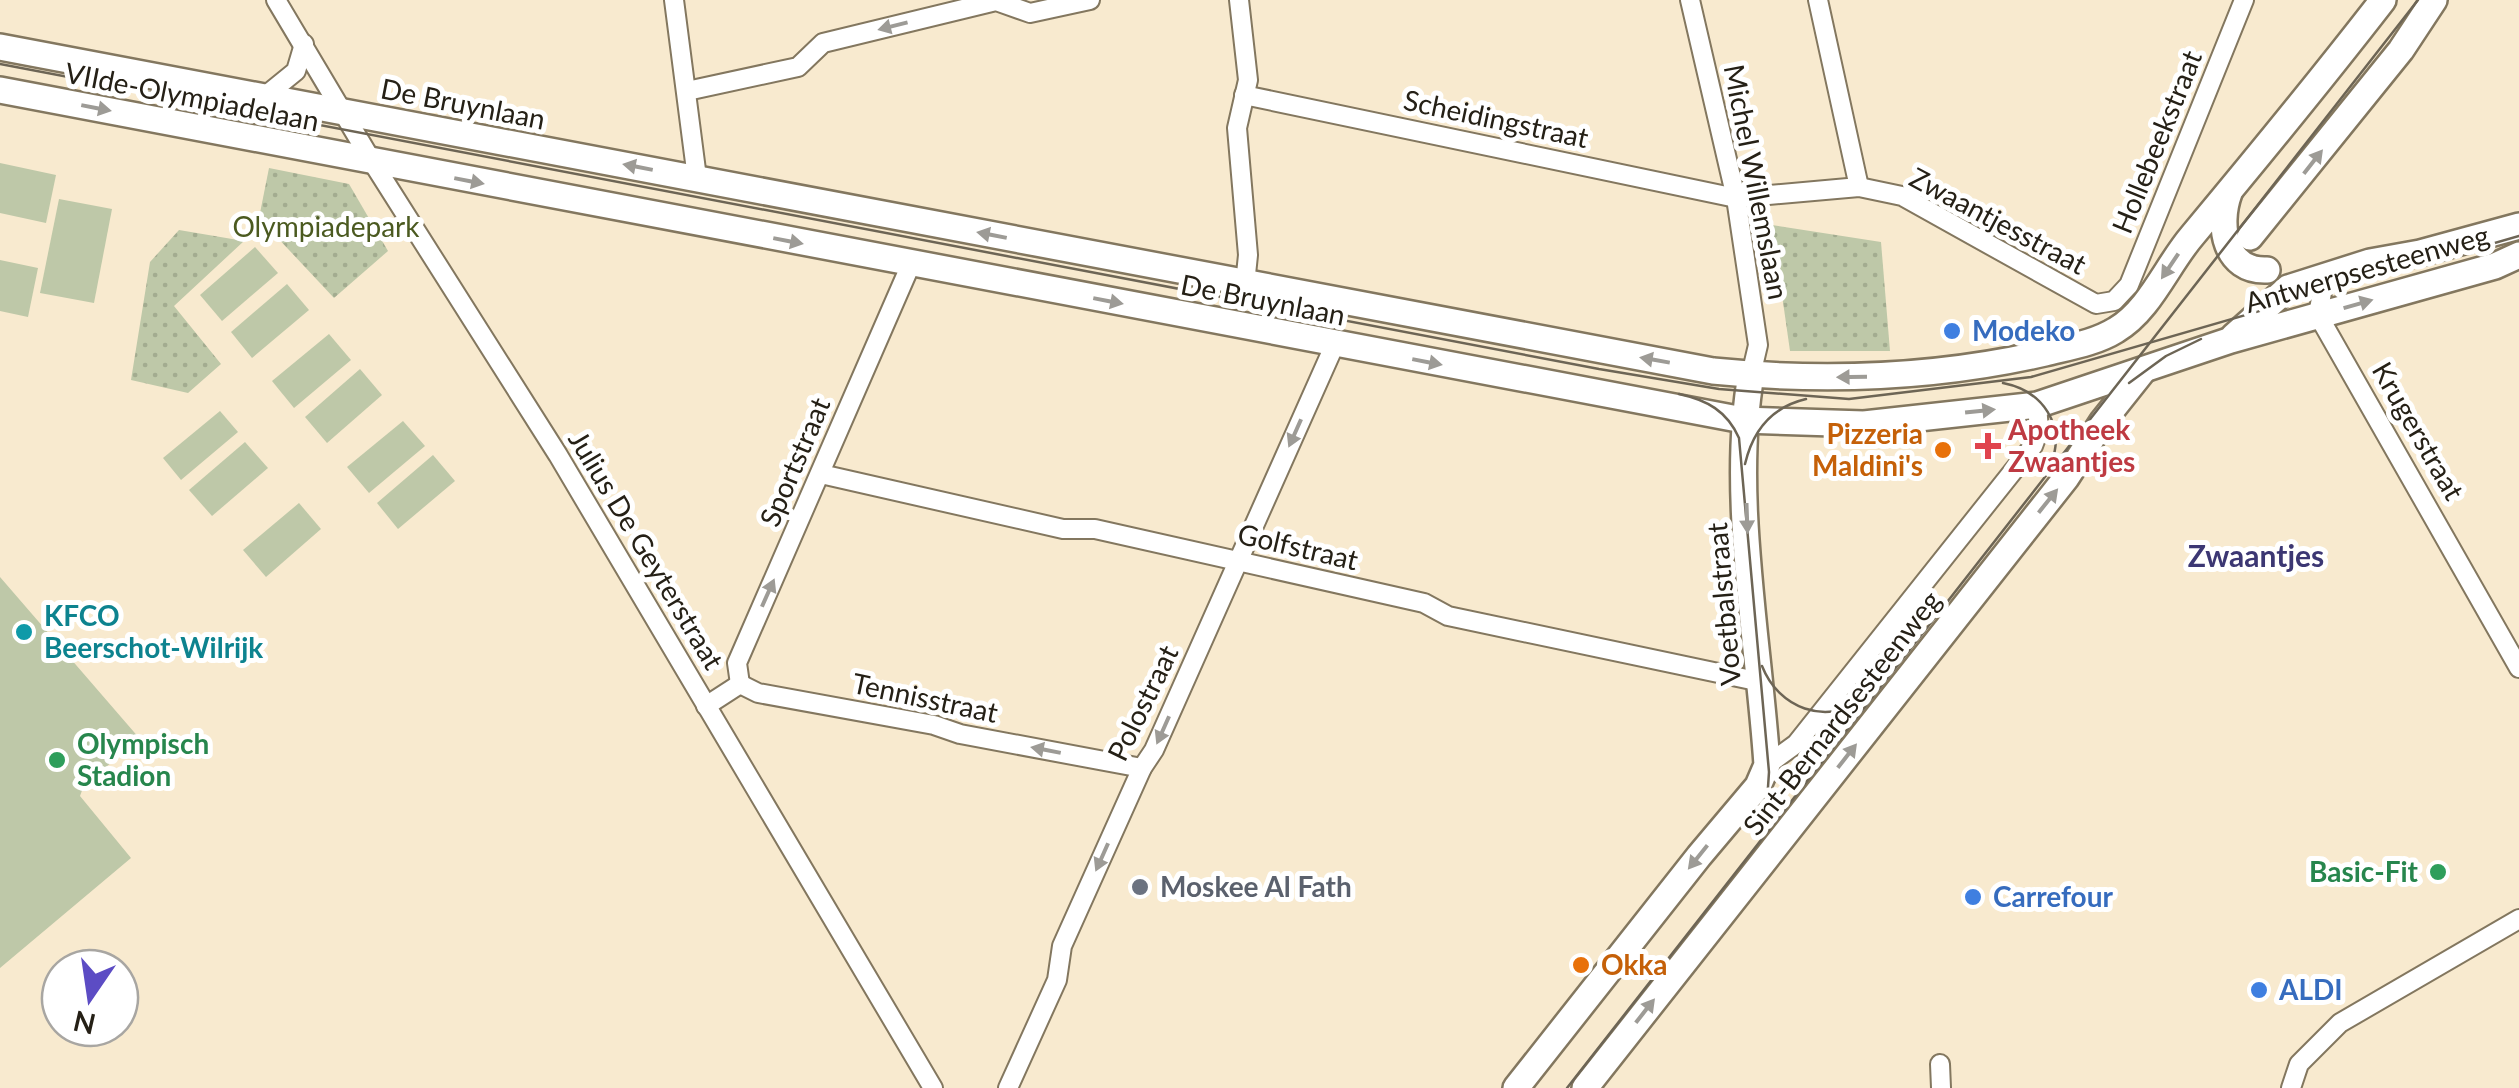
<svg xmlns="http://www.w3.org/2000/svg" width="2519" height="1088" font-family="Lato,sans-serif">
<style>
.park{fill:url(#park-dots)}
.pitch{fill:#bec8a8}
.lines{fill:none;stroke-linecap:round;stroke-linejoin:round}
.street-casing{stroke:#83775f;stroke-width:22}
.secondary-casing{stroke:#83775f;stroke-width:30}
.street{stroke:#fff;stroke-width:18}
.secondary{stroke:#fff;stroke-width:25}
.tram{stroke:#6d6555;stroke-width:2.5}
.oneway{fill:#9d9b96}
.shop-dot{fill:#3f7fe0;stroke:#fff;stroke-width:4}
.health-dot{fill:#e0444e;stroke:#fff;stroke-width:4}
.food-dot{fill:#e8710a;stroke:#fff;stroke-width:4}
.culture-dot{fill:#0f9aa8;stroke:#fff;stroke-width:4}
.leisure-dot{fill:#2e9e5b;stroke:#fff;stroke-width:4}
.worship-dot{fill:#6b7280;stroke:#fff;stroke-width:4}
.labels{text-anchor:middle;stroke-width:10;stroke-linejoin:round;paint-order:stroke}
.street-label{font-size:28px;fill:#252016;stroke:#fff}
.park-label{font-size:28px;fill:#4b5a20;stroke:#fff}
.shop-label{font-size:28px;font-weight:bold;fill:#366cbe;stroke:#fff;text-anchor:start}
.health-label{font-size:28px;font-weight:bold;fill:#be3a42;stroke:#fff;text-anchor:start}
.food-label{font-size:28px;font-weight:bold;fill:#c56008;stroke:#fff;text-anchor:end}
.culture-label{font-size:28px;font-weight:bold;fill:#0d838f;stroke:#fff;text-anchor:start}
.leisure-label{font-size:28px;font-weight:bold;fill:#27864d;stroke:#fff;text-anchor:start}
.worship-label{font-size:28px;font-weight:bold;fill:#5b616d;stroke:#fff;text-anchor:start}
.neighbourhood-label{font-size:30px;font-weight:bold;fill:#3c3773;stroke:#fff}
</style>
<defs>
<pattern id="park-dots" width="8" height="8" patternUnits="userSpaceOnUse" patternTransform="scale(2.5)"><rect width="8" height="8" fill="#bec8a8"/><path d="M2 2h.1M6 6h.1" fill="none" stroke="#a3ac90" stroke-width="1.8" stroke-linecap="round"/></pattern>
</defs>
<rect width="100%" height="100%" fill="#f8eacf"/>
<g class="park">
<polygon points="269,168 349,184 388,251 334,298 259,218"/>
<polygon points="1772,225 1881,242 1890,351 1790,351"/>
<polygon points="179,230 244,241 174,306 221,364 188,393 131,380 150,262"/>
</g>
<g class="pitch">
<polygon points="0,163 56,175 46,223 0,213"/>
<polygon points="59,199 112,209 94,303 40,293"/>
<polygon points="255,247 278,273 222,321 200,295"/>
<polygon points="0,260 38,268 28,317 0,311"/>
<polygon points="287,284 309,310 252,358 231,332"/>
<polygon points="329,334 351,360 294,408 272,381"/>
<polygon points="360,369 382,395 327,443 305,417"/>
<polygon points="220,411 238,432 181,480 163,458"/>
<polygon points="403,421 425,446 369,493 347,467"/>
<polygon points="245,442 268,468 212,516 189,490"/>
<polygon points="433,455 455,481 398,529 377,503"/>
<polygon points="299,503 321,529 266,577 243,550"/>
<polygon points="0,577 140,739 84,785 80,796 131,858 0,968"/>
</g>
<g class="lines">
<g class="street-casing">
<g id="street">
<polyline points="276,0 373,163 558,455 933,1088"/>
<polyline points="674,0 697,178"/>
<polyline points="1239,0 1248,80 1237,128 1248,255 1245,284"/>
<polyline points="1690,0 1736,198 1758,345 1751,375"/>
<polyline points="1818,0 1859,187"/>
<polyline points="687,91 798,67 823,43 996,1 1030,13 1090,0"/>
<polyline points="1244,95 1736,198 1859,187 1902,196 2096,304 2114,301 2129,285 2244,0"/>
<polyline points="264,97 296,71 304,44"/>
<polyline points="2339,277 2323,287 2318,315 2519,668"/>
<polyline points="821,474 1063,529 1095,529 1424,603 1448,616 1761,682"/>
<polyline points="740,684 737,663 911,264"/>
<polyline points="740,684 758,693 934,725 960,734 1142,768"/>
<polyline points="706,706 740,684"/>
<polyline points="1767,765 1796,744 2033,446 2039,430 2037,405"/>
<polyline points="1940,1064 1941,1088"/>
<polyline points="1008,1088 1057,980 1062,946 1142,768 1154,750 1335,344"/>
<polyline points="2291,1088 2299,1064 2340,1023 2519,919"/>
</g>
</g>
<g class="secondary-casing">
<g id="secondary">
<path d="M 0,47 L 1713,371 C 1824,382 1936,378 2045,353 C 2069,347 2095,343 2116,330 C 2150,310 2167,265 2192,236 C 2257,158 2321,80 2383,0"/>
<polyline points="0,90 1743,420 1864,424 2037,405 2231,340 2495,266 2519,255"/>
<path d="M 2229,193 C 2217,226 2225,272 2267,270"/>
<polyline points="2250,237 2401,50 2434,0"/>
<polyline points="2234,336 2288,288 2370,262 2420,253 2519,226"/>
<path d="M 1516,1088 L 1699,856 L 1758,786 L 1767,765 C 1759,642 1730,495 1751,375"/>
<polyline points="1585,1088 2066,478 2103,421 2142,372"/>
</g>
</g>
<use href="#street" class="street"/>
<use href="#secondary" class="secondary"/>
<g class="tram">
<polyline points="0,64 1599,369 1719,389 1849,399 2031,377 2519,236"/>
<path d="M 2003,383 C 2043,391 2066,425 2051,464"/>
<polyline points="2129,383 2166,356 2201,339"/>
<path d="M 1679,394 C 1707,400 1727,411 1739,438 L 1769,772 L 1767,802 L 1756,830"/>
<path d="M 1745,464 C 1753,430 1772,407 1806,399"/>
<path d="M 1762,666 C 1779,709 1825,725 1864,700"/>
<polyline points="1567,1088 2418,0"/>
</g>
</g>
<defs><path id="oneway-solid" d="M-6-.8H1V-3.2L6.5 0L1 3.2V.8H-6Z" transform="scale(2.5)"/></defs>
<g class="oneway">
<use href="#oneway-solid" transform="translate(893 26) rotate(166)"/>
<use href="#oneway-solid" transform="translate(96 108) rotate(11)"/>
<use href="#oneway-solid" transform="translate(2313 162) rotate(-52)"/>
<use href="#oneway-solid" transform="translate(638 167) rotate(-169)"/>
<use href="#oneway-solid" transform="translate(469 181) rotate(11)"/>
<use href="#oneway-solid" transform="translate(992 235) rotate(-169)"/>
<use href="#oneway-solid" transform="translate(788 241) rotate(11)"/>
<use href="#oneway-solid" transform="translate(2170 266) rotate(124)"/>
<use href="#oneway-solid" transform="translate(1108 301) rotate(11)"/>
<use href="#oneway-solid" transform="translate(2358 304) rotate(-16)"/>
<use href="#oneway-solid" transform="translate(1655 360) rotate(-170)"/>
<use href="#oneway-solid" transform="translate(1427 362) rotate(11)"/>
<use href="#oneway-solid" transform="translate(1852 377) rotate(179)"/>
<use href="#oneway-solid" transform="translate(1980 411) rotate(-6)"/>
<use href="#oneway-solid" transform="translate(1295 433) rotate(114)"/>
<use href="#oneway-solid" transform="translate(2048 501) rotate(-51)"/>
<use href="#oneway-solid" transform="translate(1747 518) rotate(88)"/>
<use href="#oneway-solid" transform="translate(768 593) rotate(-66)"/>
<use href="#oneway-solid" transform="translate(1163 730) rotate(114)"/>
<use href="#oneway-solid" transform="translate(1046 750) rotate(-169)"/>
<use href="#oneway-solid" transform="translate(1847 756) rotate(-52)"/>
<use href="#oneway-solid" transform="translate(1102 857) rotate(114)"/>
<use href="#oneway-solid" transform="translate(1698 857) rotate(129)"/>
<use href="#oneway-solid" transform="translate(1645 1011) rotate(-52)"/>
</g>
<g class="shop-dot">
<circle cx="1952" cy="331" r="10"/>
<circle cx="1973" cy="897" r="10"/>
<circle cx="2259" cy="990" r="10"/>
</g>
<path class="health-dot" d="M1983 431h10v10h10v10h-10v10h-10v-10h-10v-10h10z"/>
<g class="food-dot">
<circle cx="1943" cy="450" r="10"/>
<circle cx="1581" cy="965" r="10"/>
</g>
<circle class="culture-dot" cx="24" cy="632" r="10"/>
<g class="leisure-dot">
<circle cx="57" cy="760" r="10"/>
<circle cx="2438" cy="872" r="10"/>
</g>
<circle class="worship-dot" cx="1140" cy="887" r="10"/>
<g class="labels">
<g class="street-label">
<text transform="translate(192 97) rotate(11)" y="10">VIIde-Olympiadelaan</text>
<text transform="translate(463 104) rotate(11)" y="10">De Bruynlaan</text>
<text transform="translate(1496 119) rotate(12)" y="10">Scheidingstraat</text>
<text transform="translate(2157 142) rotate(-68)" y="10">Hollebeekstraat</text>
<text transform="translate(1756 182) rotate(79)" y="10">Michel Willemslaan</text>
<text transform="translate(1998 221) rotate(28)" y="10">Zwaantjesstraat</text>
<text transform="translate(2367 269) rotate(-16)" y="10">Antwerpsesteenweg</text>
<text transform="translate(1263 300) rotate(11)" y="10">De Bruynlaan</text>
<text transform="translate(2418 431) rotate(60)" y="10">Krugerstraat</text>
<text transform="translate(795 462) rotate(-67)" y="10">Sportstraat</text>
<text transform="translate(1298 547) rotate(13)" y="10">Golfstraat</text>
<text transform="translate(646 550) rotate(59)" y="10">Julius De Geyterstraat</text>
<text transform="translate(1724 604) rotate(-95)" y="10">Voetbalstraat</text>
<text transform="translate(925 698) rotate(12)" y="10">Tennisstraat</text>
<text transform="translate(1143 703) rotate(-64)" y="10">Polostraat</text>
<text transform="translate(1842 713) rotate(-52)" y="10">Sint-Bernardsesteenweg</text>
</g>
<g class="park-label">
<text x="326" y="237">Olympiadepark</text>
</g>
<g class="shop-label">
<text x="1972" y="341">Modeko</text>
<text x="1993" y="907">Carrefour</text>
<text x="2279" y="1000">ALDI</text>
</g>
<g class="health-label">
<text x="2008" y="440">Apotheek<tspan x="2008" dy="32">Zwaantjes</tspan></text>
</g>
<g class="food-label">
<text x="1923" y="444">Pizzeria<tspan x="1923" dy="32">Maldini's</tspan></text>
<text x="1601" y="975" text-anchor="start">Okka</text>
</g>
<g class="culture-label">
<text x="44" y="626">KFCO<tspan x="44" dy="32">Beerschot-Wilrijk</tspan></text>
</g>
<g class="leisure-label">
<text x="77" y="754">Olympisch<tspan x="77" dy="32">Stadion</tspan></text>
<text x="2418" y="882" text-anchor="end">Basic-Fit</text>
</g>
<g class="worship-label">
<text x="1160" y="897">Moskee Al Fath</text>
</g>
<g class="neighbourhood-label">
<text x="2256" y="567">Zwaantjes</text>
</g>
</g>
<g transform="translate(90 998) rotate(193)"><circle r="48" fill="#ffffff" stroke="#a8a6a2" stroke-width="2.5"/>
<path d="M0-8L18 38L0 25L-18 38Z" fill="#5c4cc4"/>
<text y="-15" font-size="28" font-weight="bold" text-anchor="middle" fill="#252016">N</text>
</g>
</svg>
